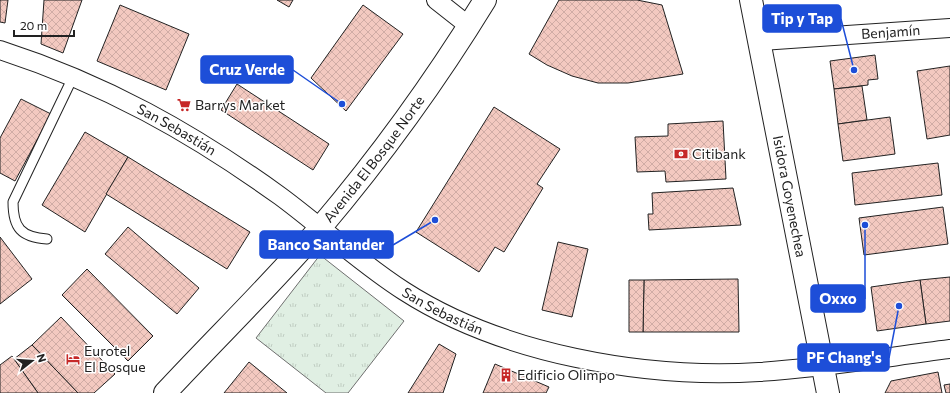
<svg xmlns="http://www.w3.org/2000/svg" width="950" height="393" font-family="Commissioner,sans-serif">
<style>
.grass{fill:url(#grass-tufts);stroke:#6f6f6f}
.building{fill:url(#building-cross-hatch);stroke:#222}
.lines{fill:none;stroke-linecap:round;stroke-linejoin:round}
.lane-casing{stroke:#222;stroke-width:11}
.street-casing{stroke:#222;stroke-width:20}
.secondary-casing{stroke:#222;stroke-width:24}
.lane{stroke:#fff;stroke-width:9}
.street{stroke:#fff;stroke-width:18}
.secondary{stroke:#fff;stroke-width:22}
.labels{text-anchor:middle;stroke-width:3;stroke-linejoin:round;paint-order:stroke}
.street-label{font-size:14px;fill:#222;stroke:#fff}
.poi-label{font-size:14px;fill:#222;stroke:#fff;text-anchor:start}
.leader{fill:none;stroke:#1d4ed8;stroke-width:1.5}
.callout-dot{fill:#1d4ed8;stroke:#fff;stroke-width:1.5}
.callout{fill:#1d4ed8;stroke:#1d4ed8;stroke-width:1.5}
.callout-label{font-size:15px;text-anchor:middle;font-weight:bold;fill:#fff}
</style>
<defs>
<pattern id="grass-tufts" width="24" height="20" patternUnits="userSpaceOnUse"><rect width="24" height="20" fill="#e0efe3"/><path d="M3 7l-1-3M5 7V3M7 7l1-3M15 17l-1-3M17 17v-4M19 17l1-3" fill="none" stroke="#c0cdc2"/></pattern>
<pattern id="building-cross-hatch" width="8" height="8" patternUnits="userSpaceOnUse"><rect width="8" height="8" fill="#f3c9c0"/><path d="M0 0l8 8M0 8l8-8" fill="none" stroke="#d0aca5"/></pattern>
</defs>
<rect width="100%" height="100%" fill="#fff"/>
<polygon class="grass" points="320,255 404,321 348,393 326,393 256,338"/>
<g class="building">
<polygon points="0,0 8,0 5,23 0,22"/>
<polygon points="44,0 82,0 63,53 41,44"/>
<polygon points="277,0 293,0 289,7"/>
<polygon points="559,0 637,0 662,5 683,74 628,83 598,83 572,76 547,65 529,54"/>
<polygon points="120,5 189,34 166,90 97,61"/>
<polygon points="363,5 403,34 346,111 311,78"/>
<polygon points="875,55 878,79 868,80 868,85 834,89 830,61"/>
<polygon points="950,66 950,135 927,139 917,71"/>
<polygon points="237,84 329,144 313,170 221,110"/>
<polygon points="862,86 867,120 838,124 834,89"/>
<polygon points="21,99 51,114 15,181 0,173 0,138"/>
<polygon points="494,107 560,149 537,184 543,188 504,252 495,247 479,272 416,232"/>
<polygon points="890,117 895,154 843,161 838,124"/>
<polygon points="723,121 726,179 666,182 665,171 637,172 635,137 668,136 668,124"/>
<polygon points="85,132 128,157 85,232 42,205"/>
<polygon points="128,157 250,232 227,269 106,194"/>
<polygon points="938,163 942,195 855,205 852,173"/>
<polygon points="733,188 741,225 649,230 648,214 653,214 652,193"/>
<polygon points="943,207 948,244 864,255 859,218"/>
<polygon points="128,227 199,288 177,314 105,254"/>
<polygon points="0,237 32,279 0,304"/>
<polygon points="558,242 588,249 572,317 542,310"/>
<polygon points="87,269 153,336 128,361 62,295"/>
<polygon points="950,277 950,321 926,324 920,280"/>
<polygon points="738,279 739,332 643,332 644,280"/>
<polygon points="629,280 644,280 643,332 629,332"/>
<polygon points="920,280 926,324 877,331 871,287"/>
<polygon points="61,317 115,374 94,393 78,393 32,345"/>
<polygon points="439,344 456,354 443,393 408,393"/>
<polygon points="32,345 78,393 38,393 14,359"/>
<polygon points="12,356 14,359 38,393 0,393 0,365"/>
<polygon points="249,362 287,393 224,393"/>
<polygon points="495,364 549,387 546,393 483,393"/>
<polygon points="938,372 942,393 885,393 891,381"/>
<polygon points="950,384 950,393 946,393 944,385"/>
</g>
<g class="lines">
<g class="lane-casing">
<path id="lane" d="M 47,239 C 21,237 13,228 13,202 L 73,77"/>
</g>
<g class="street-casing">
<g id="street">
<polyline points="436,0 469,26"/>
<path id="s1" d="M 760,41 L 950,28"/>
<path id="s2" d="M 0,50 C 105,84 191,132 280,196 C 322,227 360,263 404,291 C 502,354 644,379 759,372 C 823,368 887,357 950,349"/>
</g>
</g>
<g class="secondary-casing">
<g id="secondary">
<path id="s3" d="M 751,0 L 828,393"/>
<path id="s4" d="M 165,393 C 216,338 271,285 320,228 C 381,156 436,80 485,0"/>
</g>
</g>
<use href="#lane" class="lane"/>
<use href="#street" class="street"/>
<use href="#secondary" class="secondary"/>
</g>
<defs>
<g id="supermarket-bare" transform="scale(1.08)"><path d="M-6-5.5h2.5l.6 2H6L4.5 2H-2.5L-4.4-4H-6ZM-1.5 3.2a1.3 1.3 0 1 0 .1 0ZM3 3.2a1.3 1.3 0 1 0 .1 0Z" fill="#c62828" stroke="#fff" stroke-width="2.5" paint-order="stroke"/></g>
<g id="bank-bare" transform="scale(1.08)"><path d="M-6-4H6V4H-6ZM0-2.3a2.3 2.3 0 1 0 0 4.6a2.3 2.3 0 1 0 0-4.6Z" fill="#c62828" stroke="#fff" stroke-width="2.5" paint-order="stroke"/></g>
<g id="hotel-bare" transform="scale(1.08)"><path d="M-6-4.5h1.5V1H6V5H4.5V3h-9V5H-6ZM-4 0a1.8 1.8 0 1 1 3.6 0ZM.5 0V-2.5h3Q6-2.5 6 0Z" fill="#c62828" stroke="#fff" stroke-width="2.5" paint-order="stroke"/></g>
<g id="building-bare" transform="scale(1.08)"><path d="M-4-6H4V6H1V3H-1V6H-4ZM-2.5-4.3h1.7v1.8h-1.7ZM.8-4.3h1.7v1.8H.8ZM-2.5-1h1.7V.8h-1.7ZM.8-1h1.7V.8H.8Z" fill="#c62828" stroke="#fff" stroke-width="2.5" paint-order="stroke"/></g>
</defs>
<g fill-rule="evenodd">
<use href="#supermarket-bare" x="184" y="105"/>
<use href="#bank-bare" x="681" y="154"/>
<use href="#hotel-bare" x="73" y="359"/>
<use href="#building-bare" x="506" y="375"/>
</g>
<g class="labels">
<g class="street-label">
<text dy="5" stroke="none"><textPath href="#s1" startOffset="131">Benjamín</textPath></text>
<text dy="5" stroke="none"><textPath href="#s2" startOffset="194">San Sebastián</textPath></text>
<text dy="5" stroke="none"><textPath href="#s4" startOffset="314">Avenida El Bosque Norte</textPath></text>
<text dy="5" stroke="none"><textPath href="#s3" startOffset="200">Isidora Goyenechea</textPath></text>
<text dy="5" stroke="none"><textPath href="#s2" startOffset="517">San Sebastián</textPath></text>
</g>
<g class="poi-label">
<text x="195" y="110">Barrys Market</text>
<text x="692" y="159">Citibank</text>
<text x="84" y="356">Eurotel<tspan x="84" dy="16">El Bosque</tspan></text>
<text x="517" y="380">Edificio Olimpo</text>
</g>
</g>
<path class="leader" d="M854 70L841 19M342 104L293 70M435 220L393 245M865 225L865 299M899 306L889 358"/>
<g class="callout-dot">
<circle cx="854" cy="70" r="4"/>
<circle cx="342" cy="104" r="4"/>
<circle cx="435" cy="220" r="4"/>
<circle cx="865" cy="225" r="4"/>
<circle cx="899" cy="306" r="4"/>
</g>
<g class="callout">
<rect x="763" y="5" width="78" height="27" rx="4"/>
<rect x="201" y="56" width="92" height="27" rx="4"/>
<rect x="260" y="231" width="133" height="27" rx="4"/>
<rect x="811" y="285" width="54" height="27" rx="4"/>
<rect x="798" y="344" width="91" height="27" rx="4"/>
</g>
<g class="callout-label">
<text x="802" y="24">Tip y Tap</text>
<text x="247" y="75">Cruz Verde</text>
<text x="326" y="250">Banco Santander</text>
<text x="838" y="304">Oxxo</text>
<text x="844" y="363">PF Chang's</text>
</g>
<g transform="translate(32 361) rotate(73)" stroke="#ffffff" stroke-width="3" paint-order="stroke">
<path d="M0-3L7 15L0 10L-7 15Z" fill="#222222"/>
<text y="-6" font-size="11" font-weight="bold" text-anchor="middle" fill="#222222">N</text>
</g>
<path d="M14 30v6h60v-6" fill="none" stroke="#222222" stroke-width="2"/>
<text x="20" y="30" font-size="12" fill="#222222" stroke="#ffffff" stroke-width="3" paint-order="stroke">20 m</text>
</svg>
